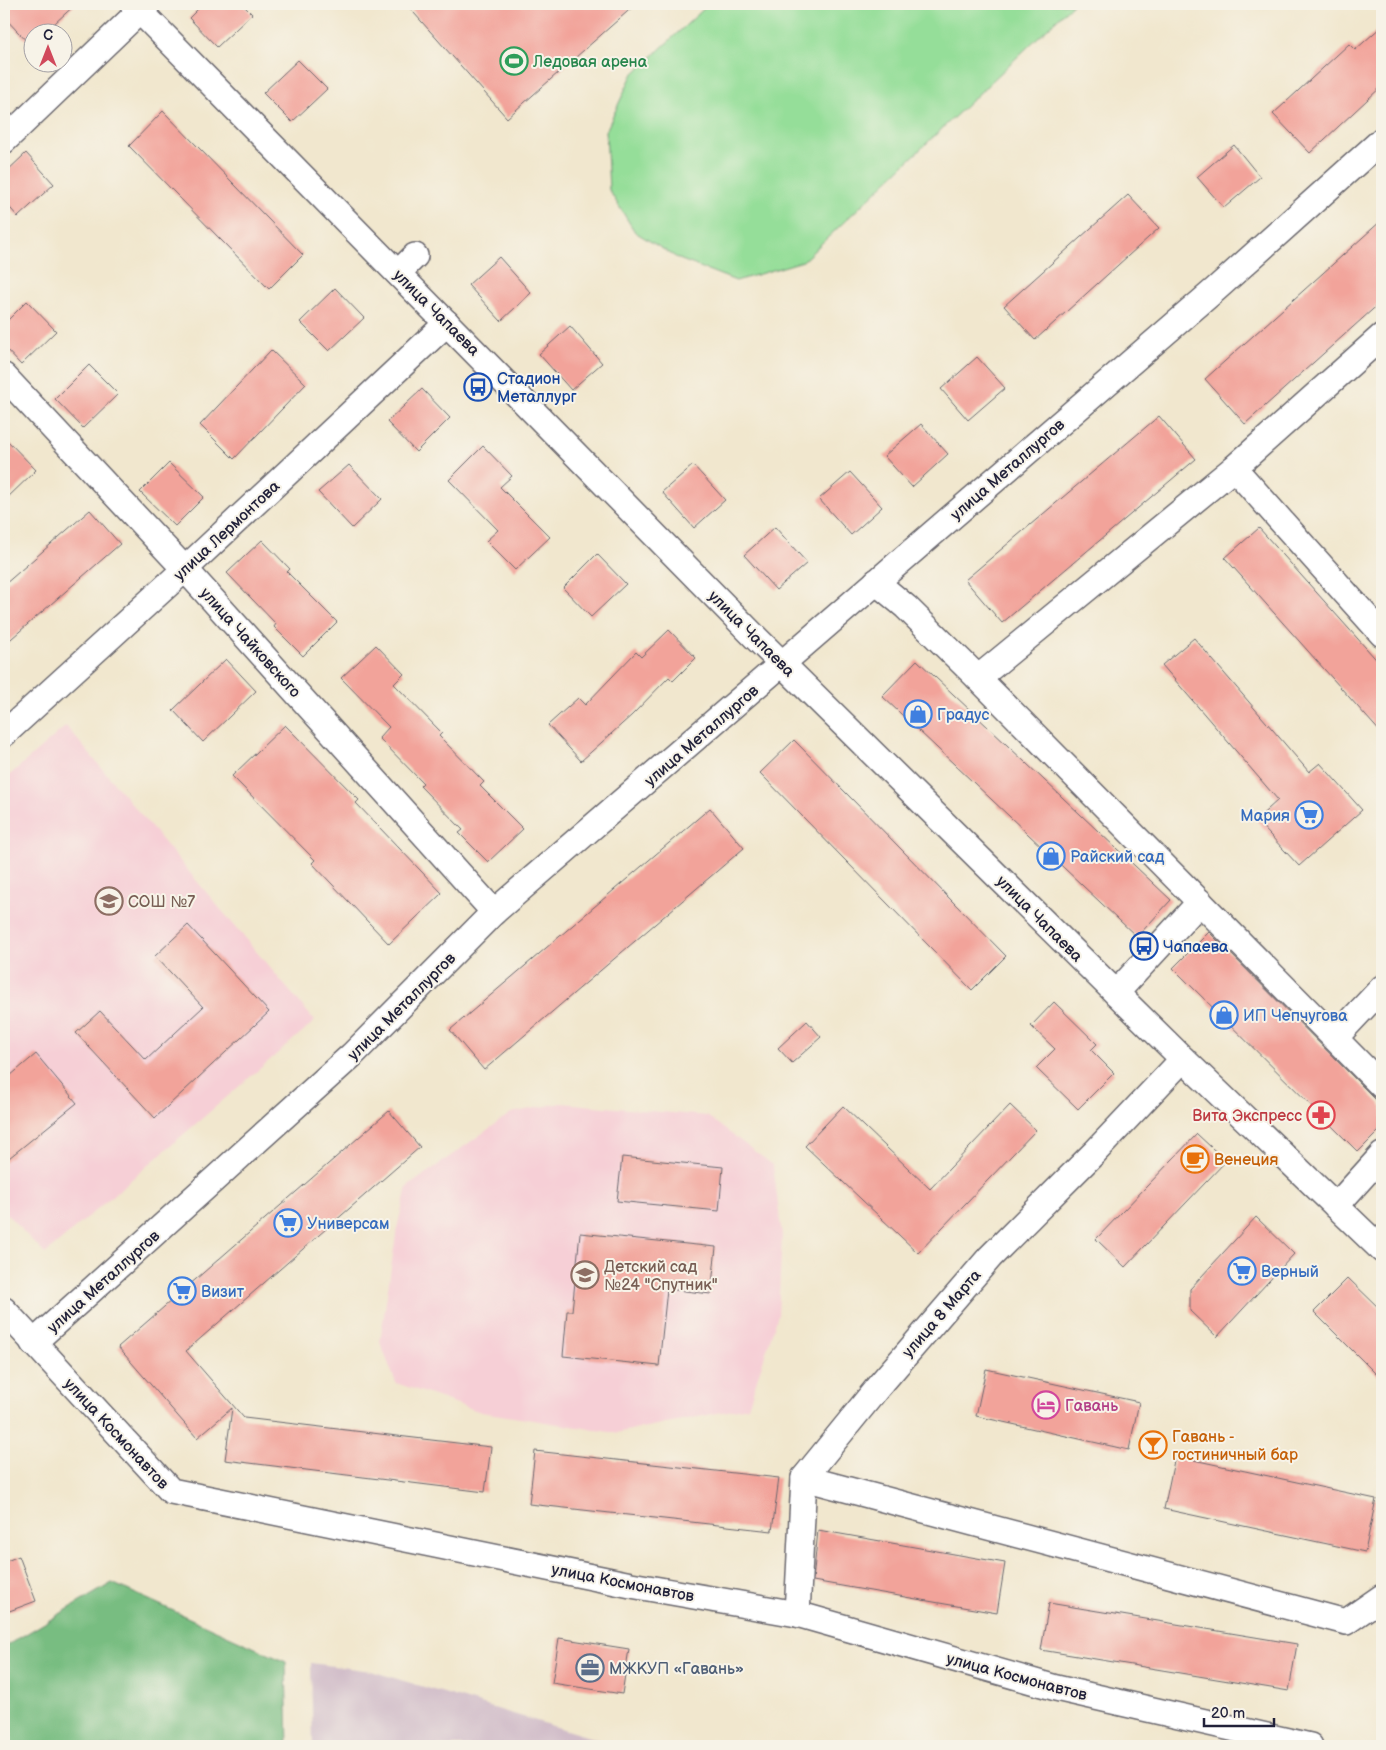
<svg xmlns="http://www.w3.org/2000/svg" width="1386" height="1750" font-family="'Balsamiq Sans',sans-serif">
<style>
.built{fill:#f6cfd6}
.industrial{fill:#d1bdc9}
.green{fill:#95de99;stroke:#5c806a}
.forest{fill:#78bd81;stroke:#4d705e}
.building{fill:#f2a39a}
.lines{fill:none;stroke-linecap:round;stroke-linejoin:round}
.minor-casing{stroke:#6a676e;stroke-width:28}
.minor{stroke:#fff;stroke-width:25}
.labels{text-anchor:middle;stroke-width:4;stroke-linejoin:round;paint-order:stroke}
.leisure-label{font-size:16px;fill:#27864d;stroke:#f7f3e8;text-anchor:start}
.street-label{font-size:16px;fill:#22223b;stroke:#f7f3e8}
.transit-label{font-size:16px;fill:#164399;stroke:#f7f3e8;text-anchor:start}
.shop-label{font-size:16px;fill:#366cbe;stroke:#f7f3e8;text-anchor:start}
.education-label{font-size:16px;fill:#785e54;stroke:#f7f3e8;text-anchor:start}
.health-label{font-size:16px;fill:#be3a42;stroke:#f7f3e8;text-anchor:end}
.food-label{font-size:16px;fill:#c56008;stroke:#f7f3e8;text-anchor:start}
.hotel-label{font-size:16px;fill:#b23c85;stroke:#f7f3e8;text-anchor:start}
.service-label{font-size:16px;fill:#4e5e75;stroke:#f7f3e8;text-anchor:start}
</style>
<rect width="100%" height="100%" fill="#f7f3e8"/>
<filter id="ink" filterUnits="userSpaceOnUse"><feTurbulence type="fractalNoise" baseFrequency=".02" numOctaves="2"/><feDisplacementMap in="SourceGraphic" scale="10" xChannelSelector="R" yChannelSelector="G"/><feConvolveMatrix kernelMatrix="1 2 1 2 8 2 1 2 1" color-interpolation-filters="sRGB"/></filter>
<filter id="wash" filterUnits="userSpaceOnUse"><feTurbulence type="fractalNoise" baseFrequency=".0096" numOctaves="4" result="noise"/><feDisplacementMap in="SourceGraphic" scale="20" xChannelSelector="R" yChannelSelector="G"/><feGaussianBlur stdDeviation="1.12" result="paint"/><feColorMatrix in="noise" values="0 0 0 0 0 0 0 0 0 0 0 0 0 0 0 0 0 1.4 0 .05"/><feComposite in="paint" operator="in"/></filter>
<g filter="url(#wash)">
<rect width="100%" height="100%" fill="#f1e7ce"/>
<g class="built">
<polygon points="66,726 315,1021 45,1254 4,1211 4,780"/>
<polygon points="561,1103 707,1116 773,1165 782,1235 778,1315 748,1407 616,1433 481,1412 396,1383 380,1342 397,1228 407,1187 511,1113"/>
</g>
<polygon class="industrial" points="311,1663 371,1671 619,1746 313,1746"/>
<polygon class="green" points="709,4 1073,4 803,261 736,281 679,259 635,232 609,190 606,131 632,75"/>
<polygon class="forest" points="112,1583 286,1662 288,1746 4,1746 4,1647"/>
<g id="blocks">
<g class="building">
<polygon points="4,4 76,4 45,32 32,32 32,47 4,17"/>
<polygon points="203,4 242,4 252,14 217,47 189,18"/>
<polygon points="406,4 636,4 507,118"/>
<polygon points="1382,26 1382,86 1310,153 1273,114 1349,44 1355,50"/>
<polygon points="298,60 327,89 292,122 263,93"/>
<polygon points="163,111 303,255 269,289 129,146"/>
<polygon points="1234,145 1260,177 1224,208 1197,177"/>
<polygon points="26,153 54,184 18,217 4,201 4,174"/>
<polygon points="1128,195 1159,228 1035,340 1004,306"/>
<polygon points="1382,220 1382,301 1245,424 1205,379"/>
<polygon points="499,257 531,293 501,321 468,285"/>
<polygon points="335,288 364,318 329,351 300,322"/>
<polygon points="27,301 56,331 21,365 4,347 4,324"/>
<polygon points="570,326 602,363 571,390 539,354"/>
<polygon points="271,350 306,384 234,459 200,425"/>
<polygon points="977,357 1005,388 968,420 941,389"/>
<polygon points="89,365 118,394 83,428 55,399"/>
<polygon points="422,389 450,418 416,452 387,422"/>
<polygon points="1159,416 1196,459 1002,623 965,580"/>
<polygon points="921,424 948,454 912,487 884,456"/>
<polygon points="4,437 36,470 4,501"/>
<polygon points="483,446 512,476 500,487 550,537 515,570 486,541 498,530 449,480"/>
<polygon points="169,463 204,497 175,526 140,492"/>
<polygon points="349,465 382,499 352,528 318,492"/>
<polygon points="693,465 725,500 694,528 662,492"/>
<polygon points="850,472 882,507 851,535 819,499"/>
<polygon points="90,510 120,544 4,645 4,585"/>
<polygon points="775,527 807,563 776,590 744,555"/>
<polygon points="1259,528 1382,666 1382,734 1225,558"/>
<polygon points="262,540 290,569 287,572 337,622 303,656 274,627 276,624 227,573"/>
<polygon points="597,554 626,584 591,617 563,588"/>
<polygon points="669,630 696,658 673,681 669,677 632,715 581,761 548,725 578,698 585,705 636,652 641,657"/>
<polygon points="1194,638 1309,772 1320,763 1362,810 1299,866 1256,820 1278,800 1162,665"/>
<polygon points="376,645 404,674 394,684 442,733 439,736 484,782 480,786 523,829 488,862 459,833 463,830 420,786 423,783 379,738 389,727 341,678"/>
<polygon points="226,659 256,691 203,742 173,710"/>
<polygon points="917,660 1171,900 1137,937 882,696"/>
<polygon points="285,725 359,800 356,803 442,893 389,944 312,863 315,860 232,776"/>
<polygon points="794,740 1006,956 972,990 760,773"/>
<polygon points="710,808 744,848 484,1070 450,1030"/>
<polygon points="188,925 269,1012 155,1118 76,1033 100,1011 146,1060 203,1007 155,956"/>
<polygon points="1209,932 1382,1106 1382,1128 1358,1152 1173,968"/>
<polygon points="1054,1002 1097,1044 1091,1050 1114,1073 1078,1109 1036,1068 1055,1049 1031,1026"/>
<polygon points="807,1021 821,1037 792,1063 778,1048"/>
<polygon points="36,1054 77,1103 4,1162 4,1081"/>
<polygon points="1010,1105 1036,1130 918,1253 805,1146 843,1106 930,1189"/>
<polygon points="389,1111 420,1147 186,1351 244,1418 491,1447 485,1492 225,1460 232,1408 197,1438 118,1347"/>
<polygon points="1197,1134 1226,1161 1125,1267 1096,1239"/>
<polygon points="622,1157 723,1167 719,1211 617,1201"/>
<polygon points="1256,1217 1294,1254 1217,1337 1190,1311 1190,1289"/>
<polygon points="580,1233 716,1247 711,1294 667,1289 659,1366 563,1356 567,1311 572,1311"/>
<polygon points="1348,1278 1382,1311 1382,1380 1314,1312"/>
<polygon points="986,1369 1139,1402 1129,1450 976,1416"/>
<polygon points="535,1451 779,1478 772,1531 529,1504"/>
<polygon points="1175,1456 1376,1499 1365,1552 1164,1509"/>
<polygon points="818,1530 1005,1563 997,1613 813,1581"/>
<polygon points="19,1556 36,1601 4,1613 4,1562"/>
<polygon points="1049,1603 1297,1644 1289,1691 1041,1650"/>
<polygon points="559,1638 629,1649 622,1694 552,1683"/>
</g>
</g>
</g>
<g filter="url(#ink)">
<use href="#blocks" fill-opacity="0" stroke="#6a676e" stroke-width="1"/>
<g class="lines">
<g class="minor-casing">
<g id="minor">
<polyline points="133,4 757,639 1183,1059 1382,1250"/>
<polyline points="4,141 147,4"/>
<polyline points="398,273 415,256"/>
<polyline points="4,376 194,579 494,912"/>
<polyline points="1234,468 1382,634"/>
<polyline points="876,582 906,607 978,678 1234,468 1382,336"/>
<polyline points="978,678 1382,1086"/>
<polyline points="4,734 185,569 447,323"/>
<polyline points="1116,993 1200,902"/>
<polyline points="1335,1038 1382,988"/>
<polyline points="1336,1206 1382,1155"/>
<polyline points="4,1310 171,1491 631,1585 797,1614 1056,1688 1310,1746"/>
<polyline points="33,1343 352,1055 494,912 1216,289 1382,140"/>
<polyline points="804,1478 1346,1622 1382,1597"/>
<polyline points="797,1614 804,1478 878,1387 990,1257 1095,1152 1183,1059"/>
</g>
</g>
<use href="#minor" class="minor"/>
</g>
</g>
<defs>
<g id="stadium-ring" transform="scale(1.4375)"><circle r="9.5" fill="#f7f3e8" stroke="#2e9e5b" stroke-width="1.5"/><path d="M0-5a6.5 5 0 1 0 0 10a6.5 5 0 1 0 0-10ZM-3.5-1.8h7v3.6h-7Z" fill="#2e9e5b"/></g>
<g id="bus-ring" transform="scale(1.4375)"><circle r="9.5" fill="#f7f3e8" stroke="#1a4fb4" stroke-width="1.5"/><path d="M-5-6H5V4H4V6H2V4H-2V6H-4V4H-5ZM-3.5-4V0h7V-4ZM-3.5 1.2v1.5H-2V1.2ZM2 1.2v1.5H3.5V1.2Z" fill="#1a4fb4"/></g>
<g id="shop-ring" transform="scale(1.4375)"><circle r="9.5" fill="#f7f3e8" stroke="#3f7fe0" stroke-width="1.5"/><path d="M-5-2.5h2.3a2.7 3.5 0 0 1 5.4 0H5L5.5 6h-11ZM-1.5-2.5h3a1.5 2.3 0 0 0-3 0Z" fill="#3f7fe0"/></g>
<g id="supermarket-ring" transform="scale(1.4375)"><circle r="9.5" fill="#f7f3e8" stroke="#3f7fe0" stroke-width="1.5"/><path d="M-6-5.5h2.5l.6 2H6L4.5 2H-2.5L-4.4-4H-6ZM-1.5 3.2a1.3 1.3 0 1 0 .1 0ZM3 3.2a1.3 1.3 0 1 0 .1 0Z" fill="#3f7fe0"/></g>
<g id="school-ring" transform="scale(1.4375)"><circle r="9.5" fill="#f7f3e8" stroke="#8d6e63" stroke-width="1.5"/><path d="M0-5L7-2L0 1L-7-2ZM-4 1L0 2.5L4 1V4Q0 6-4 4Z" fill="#8d6e63"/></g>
<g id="pharmacy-ring" transform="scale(1.4375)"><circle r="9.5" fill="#f7f3e8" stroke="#e0444e" stroke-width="1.5"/><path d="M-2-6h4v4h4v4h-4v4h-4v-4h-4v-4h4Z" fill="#e0444e"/></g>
<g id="cafe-ring" transform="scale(1.4375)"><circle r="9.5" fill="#f7f3e8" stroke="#e8710a" stroke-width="1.5"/><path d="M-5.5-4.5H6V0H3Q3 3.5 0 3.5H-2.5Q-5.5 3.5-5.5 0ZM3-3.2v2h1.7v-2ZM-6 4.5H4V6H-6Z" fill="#e8710a"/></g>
<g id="hotel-ring" transform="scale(1.4375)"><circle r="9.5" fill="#f7f3e8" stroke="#d1479c" stroke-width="1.5"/><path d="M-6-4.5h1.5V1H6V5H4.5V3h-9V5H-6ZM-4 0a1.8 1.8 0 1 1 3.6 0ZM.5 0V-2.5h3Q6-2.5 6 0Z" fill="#d1479c"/></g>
<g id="bar-ring" transform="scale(1.4375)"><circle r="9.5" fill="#f7f3e8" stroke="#e8710a" stroke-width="1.5"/><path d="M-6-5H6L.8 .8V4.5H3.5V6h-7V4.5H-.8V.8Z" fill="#e8710a"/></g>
<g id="office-ring" transform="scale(1.4375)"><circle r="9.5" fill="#f7f3e8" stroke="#5c6f8a" stroke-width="1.5"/><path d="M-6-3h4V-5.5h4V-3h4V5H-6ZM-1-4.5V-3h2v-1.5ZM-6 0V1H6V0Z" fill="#5c6f8a"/></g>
</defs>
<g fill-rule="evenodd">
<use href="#stadium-ring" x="514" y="61"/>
<use href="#bus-ring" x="478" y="387"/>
<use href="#shop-ring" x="918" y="714"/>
<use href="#supermarket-ring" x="1309" y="815"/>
<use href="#shop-ring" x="1051" y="856"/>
<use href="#school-ring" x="109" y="901"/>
<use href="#bus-ring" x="1144" y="946"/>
<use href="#shop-ring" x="1224" y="1015"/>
<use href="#pharmacy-ring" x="1321" y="1115"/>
<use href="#cafe-ring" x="1195" y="1159"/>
<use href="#supermarket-ring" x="288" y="1223"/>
<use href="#supermarket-ring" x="1242" y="1271"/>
<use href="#school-ring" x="585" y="1275"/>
<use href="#supermarket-ring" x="182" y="1291"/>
<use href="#hotel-ring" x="1046" y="1405"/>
<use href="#bar-ring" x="1153" y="1445"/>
<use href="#office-ring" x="590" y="1668"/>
</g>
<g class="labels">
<g class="leisure-label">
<text x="533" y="67">Ледовая арена</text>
</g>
<g class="street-label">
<text transform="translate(437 312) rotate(45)" y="6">улица Чапаева</text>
<text transform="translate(1007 469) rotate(-41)" y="6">улица Металлургов</text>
<text transform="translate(226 530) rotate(-43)" y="6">улица Лермонтова</text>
<text transform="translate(752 633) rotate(45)" y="6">улица Чапаева</text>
<text transform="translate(251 642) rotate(48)" y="6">улица Чайковского</text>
<text transform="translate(701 735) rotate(-41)" y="6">улица Металлургов</text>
<text transform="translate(1040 918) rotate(45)" y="6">улица Чапаева</text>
<text transform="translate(401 1006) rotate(-45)" y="6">улица Металлургов</text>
<text transform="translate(103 1281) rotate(-42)" y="6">улица Металлургов</text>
<text transform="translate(941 1313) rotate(-49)" y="6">улица 8 Марта</text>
<text transform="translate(117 1433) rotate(47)" y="6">улица Космонавтов</text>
<text transform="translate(623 1582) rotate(11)" y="6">улица Космонавтов</text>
<text transform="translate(1017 1676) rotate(15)" y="6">улица Космонавтов</text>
</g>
<g class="transit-label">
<text x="497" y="384">Стадион<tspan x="497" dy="18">Металлург</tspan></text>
<text x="1163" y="952">Чапаева</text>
</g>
<g class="shop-label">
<text x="937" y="720">Градус</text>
<text x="1290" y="821" text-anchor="end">Мария</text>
<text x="1070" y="862">Райский сад</text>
<text x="1243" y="1021">ИП Чепчугова</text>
<text x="307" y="1229">Универсам</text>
<text x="1261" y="1277">Верный</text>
<text x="201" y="1297">Визит</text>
</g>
<g class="education-label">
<text x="128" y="907">СОШ №7</text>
<text x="604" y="1272">Детский сад<tspan x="604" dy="18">№24 "Спутник"</tspan></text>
</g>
<g class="health-label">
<text x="1302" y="1121">Вита Экспресс</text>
</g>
<g class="food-label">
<text x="1214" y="1165">Венеция</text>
<text x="1172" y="1442">Гавань -<tspan x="1172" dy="18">гостиничный бар</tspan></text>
</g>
<g class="hotel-label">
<text x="1065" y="1411">Гавань</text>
</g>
<g class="service-label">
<text x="609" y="1674">МЖКУП «Гавань»</text>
</g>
</g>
<rect width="1386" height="1750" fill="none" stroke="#f7f3e8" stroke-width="20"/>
<g transform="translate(48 48)"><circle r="24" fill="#f7f3e8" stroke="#a29fa3"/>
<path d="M0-4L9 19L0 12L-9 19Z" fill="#d1495b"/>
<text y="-8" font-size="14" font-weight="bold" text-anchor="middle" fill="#22223b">С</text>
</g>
<path d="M1204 1718v8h70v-8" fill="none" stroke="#22223b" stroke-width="2.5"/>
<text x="1211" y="1718" font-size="15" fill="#22223b" stroke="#f7f3e8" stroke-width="4" paint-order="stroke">20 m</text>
</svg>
